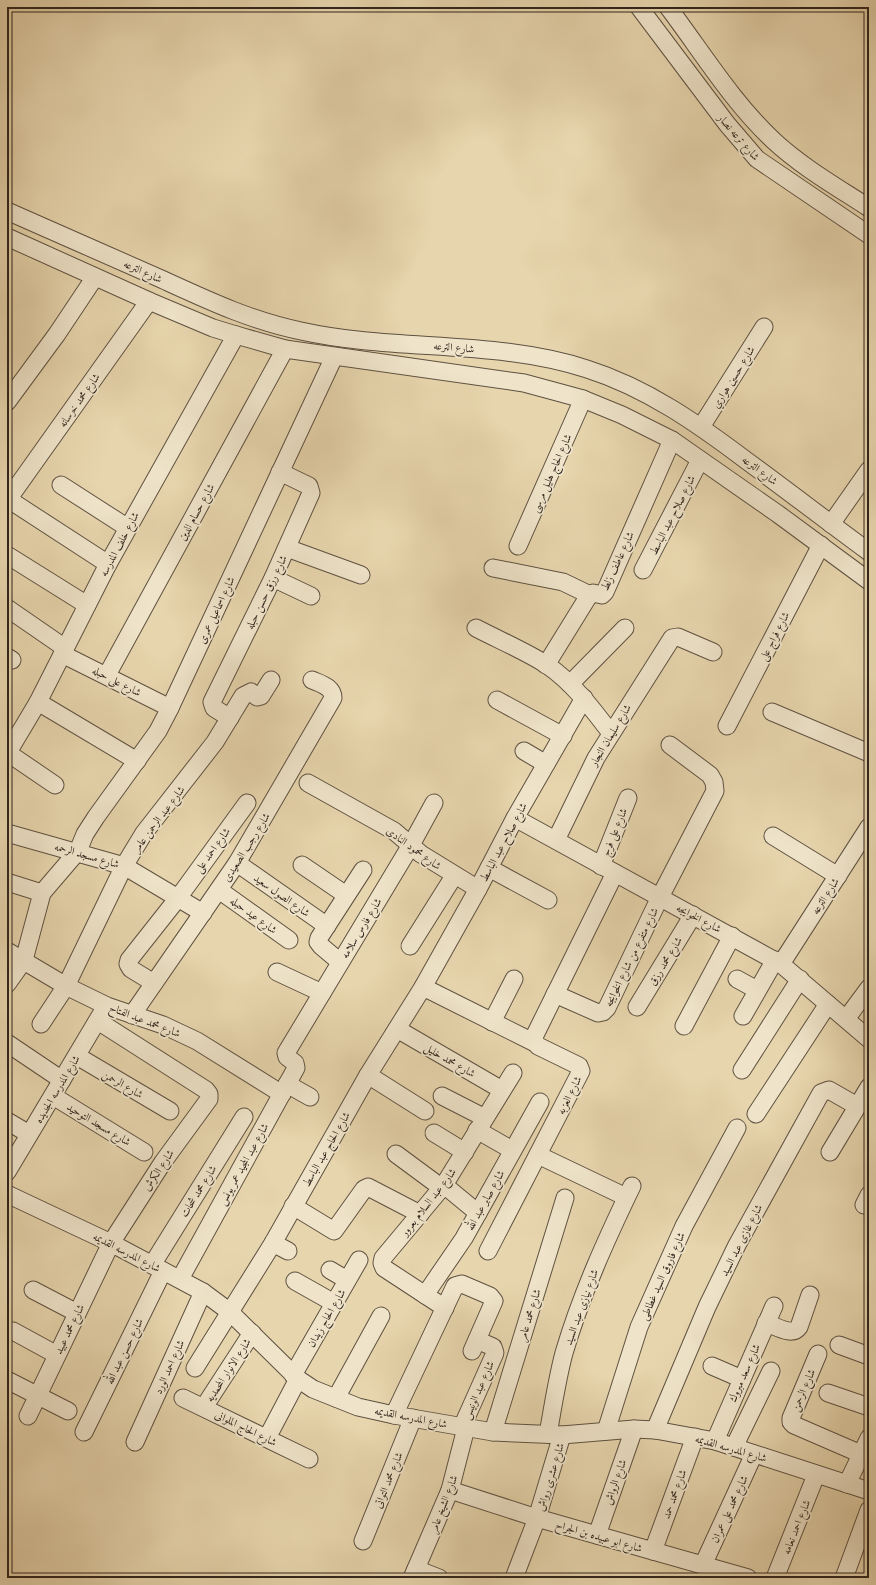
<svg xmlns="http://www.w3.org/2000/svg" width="876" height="1585" font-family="'Libre Caslon Text',Amiri,serif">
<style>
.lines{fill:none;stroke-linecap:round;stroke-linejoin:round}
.minor-casing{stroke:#5e5141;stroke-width:19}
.minor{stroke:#efe4ca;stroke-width:17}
.labels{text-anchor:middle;stroke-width:3.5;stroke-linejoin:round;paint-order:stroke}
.street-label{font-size:11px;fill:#30251d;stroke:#efe4ca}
</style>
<rect width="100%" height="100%" fill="#e7d5ad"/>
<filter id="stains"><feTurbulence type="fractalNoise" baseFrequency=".005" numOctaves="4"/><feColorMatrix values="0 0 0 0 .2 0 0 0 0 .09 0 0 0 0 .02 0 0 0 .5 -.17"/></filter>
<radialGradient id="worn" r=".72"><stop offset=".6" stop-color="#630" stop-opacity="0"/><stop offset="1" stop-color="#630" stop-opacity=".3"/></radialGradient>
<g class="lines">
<g class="minor-casing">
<g id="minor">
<polyline points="639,7 727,124 757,159 869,235"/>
<path d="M 668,7 C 702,52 733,103 774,141 C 802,167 837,187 869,208"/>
<path d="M 7,211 C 58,233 108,256 159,278 C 205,299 251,321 301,331 C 395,352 495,339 587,369 C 647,388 698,424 747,461 C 788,491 828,522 869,552"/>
<polyline points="7,237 149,301 213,328 236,335 285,349 524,383 583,399 622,415 672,440 778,514 869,581"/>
<polyline points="7,402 57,334 95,277"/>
<polyline points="701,427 764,327"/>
<polyline points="61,485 128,528"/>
<polyline points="7,499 9,498 149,301"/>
<polyline points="8,499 108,564"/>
<polyline points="831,524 869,470"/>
<polyline points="518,546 583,399"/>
<polyline points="287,548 361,575"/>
<polyline points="7,555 87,605"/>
<polyline points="493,568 563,582 590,595"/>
<polyline points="643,570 700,460"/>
<polyline points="273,578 311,596"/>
<polyline points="7,608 65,648"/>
<path d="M 476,628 C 499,640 525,651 547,665 C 573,683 591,707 610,732"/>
<polyline points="62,654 170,708"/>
<polyline points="7,657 12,660"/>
<polyline points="546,665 588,597 593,593 602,595 605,592 672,440"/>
<polyline points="107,675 285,349"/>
<polyline points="570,684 625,628"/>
<polyline points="497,700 563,736"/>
<polyline points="38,702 137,761"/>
<polyline points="772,712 869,753"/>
<polyline points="230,718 214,708 212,702 273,578 311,493 309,486 280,472"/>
<polyline points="727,726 821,545"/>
<polyline points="524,751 546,764"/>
<polyline points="8,753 55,785"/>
<polyline points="7,754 38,702 108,564 236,335"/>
<polyline points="308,783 394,831 421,854 478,889"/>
<polyline points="515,818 781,964 869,1039"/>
<polyline points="7,833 124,866 203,913"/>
<polyline points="773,836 838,876"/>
<polyline points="556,840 596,758 672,638 678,637 713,652"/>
<polyline points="237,863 327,926"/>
<polyline points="302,865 346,895"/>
<polyline points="601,866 628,798"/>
<polyline points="489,868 548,900"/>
<polyline points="7,882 42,893"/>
<polyline points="219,890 289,940"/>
<polyline points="410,946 454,876"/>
<polyline points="7,951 66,986 107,1006 163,1025 197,1041 282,1094"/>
<polyline points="340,962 321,946 318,942 319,938 363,870"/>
<polyline points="781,964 869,827"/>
<polyline points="277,972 322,993"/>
<polyline points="737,979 757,990"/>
<polyline points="154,983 131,969 128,964 129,960 178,898 247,803"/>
<polyline points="7,984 24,960 42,893 78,851 85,834 96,817 158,731 170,708 334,357"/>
<polyline points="423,987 535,1043"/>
<polyline points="555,994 598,1013 603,1012 607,1008 660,897 715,791 714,782 710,775 670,745"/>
<polyline points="637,1007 693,915"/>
<path d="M 132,1015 L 237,863 L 333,698 C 333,687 321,684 312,680"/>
<polyline points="743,1016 775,960"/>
<polyline points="846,1019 869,988"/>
<polyline points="492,1022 514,979"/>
<polyline points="41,1024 66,986 124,866 144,833 215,742 243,696 251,692 257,697 261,696 271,680"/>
<polyline points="684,1026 732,936"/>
<polyline points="397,1029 502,1090"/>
<polyline points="7,1043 62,1080"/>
<polyline points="77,1056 170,1111"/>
<polyline points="742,1070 800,979"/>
<polyline points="368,1075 425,1111"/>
<polyline points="287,1084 310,1097"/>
<polyline points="53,1096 144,1152"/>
<polyline points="442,1096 485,1118"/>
<polyline points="756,1114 828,1004"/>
<polyline points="7,1121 29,1134"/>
<polyline points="477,1130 512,1150"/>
<polyline points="434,1133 465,1152"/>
<polyline points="830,1152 869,1087"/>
<polyline points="396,1154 442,1188"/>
<polyline points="538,1155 626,1197"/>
<polyline points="7,1172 103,1011"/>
<polyline points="444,1185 478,1213"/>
<polyline points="7,1194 111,1243 203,1292 230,1312 298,1379 313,1389 358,1407 394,1415 493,1432 562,1435 634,1429 655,1430 715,1441 869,1491"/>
<polyline points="864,1205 869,1195"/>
<polyline points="293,1206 334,1231 364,1189 368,1187 420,1214"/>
<polyline points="273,1243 288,1251"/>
<polyline points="488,1251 581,1071 579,1066 538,1046 533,1039 615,873"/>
<polyline points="152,1265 244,1117"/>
<polyline points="330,1270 347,1280"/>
<polyline points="180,1279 296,1068 295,1063 287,1057 286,1053 411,845 434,803"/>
<polyline points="295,1281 334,1303"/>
<polyline points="33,1290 77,1313"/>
<polyline points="425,1295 464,1238 540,1102"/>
<polyline points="445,1308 384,1268 382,1263 383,1258 444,1185 513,1073"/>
<path d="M 766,1323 C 776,1326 792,1337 799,1327 L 810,1295"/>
<polyline points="13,1331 57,1355"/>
<polyline points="839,1345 869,1356"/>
<polyline points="818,1354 791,1418 791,1422 794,1425 861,1454"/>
<polyline points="712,1366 742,1379"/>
<polyline points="195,1368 273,1243 368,1075 423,987 478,889 515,818 584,698"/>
<polyline points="293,1375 359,1260"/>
<polyline points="7,1380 68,1411"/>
<polyline points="828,1393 869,1407"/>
<polyline points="183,1398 309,1459"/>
<polyline points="336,1398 381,1316"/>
<polyline points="204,1407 252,1333"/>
<polyline points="394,1415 455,1286 462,1284 490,1296 494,1301 472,1351"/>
<polyline points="28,1416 111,1243 163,1162 209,1099 209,1094 206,1090 98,1021"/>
<polyline points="462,1427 495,1353 493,1347 477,1340"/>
<polyline points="655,1430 707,1307 737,1245 821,1093 829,1090 857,1106"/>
<polyline points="606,1431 639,1327 684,1226 737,1128"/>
<polyline points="84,1432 163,1271"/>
<polyline points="493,1432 565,1198"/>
<path d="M 548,1434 C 553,1407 557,1379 564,1353 C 581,1295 606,1240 632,1186"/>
<polyline points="267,1438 298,1379"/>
<polyline points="715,1441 774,1306"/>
<polyline points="135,1442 203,1292"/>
<polyline points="734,1447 771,1371"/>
<polyline points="847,1484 869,1438"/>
<polyline points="450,1490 537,1518 748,1578"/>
<polyline points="597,1535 634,1429"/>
<polyline points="363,1541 413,1418"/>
<polyline points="653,1551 695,1437"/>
<polyline points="703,1565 754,1454"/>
<polyline points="416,1569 439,1578"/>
<polyline points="412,1578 450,1490 466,1428"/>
<polyline points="514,1578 537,1518 562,1435"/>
<polyline points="775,1578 816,1475"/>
<polyline points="844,1578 869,1510"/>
</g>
</g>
<use href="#minor" class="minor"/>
</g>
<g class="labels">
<g class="street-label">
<text transform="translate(739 137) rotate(49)" y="4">شارع ترعه نصار</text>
<text transform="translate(143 271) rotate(24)" y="4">شارع الترعه</text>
<text transform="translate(454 347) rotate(5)" y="4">شارع الترعه</text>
<text transform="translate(733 377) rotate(-58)" y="4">شارع حسين هواري</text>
<text transform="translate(79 400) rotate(-55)" y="4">شارع محمد خرسانه</text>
<text transform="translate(760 470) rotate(37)" y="4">شارع الترعه</text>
<text transform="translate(551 473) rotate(-66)" y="4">شارع الحاج هليل مرسى</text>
<text transform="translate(196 512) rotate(-61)" y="4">شارع حسام الدين</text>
<text transform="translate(672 515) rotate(-63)" y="4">شارع صلاح عبد الباسط</text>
<text transform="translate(119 544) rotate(-62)" y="4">شارع خلف المدرسه</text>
<text transform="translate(617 561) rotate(-65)" y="4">شارع عاطف زلط</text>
<text transform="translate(266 592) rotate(-64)" y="4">شارع رزق حسن حبله</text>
<text transform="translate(216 610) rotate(-65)" y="4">شارع اسماعيل عمرى</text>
<text transform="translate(774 636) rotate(-63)" y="4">شارع فراج على</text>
<text transform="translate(117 681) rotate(27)" y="4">شارع على حبله</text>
<text transform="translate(610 735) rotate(-59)" y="4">شارع سليمان النجار</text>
<text transform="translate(158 819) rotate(-53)" y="4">شارع عبد الرحمن عامر</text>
<text transform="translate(614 832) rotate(-68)" y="4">شارع على فرج</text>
<text transform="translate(503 842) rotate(-62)" y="4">شارع صلاح عبد الباسط</text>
<text transform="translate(246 847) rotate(-58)" y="4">شارع رجب الصعيدى</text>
<text transform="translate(414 848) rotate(36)" y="4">شارع محمود النادى</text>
<text transform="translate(212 850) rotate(-54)" y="4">شارع احمد على</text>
<text transform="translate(87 855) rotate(16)" y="4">شارع مسجد الرحمه</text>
<text transform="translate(282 895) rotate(35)" y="4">شارع الصول سعيد</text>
<text transform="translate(825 896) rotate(-57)" y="4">شارع الترعه</text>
<text transform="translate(254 915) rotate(36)" y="4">شارع عيد حبله</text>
<text transform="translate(699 918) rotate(28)" y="4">شارع الخوايجه</text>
<text transform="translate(361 928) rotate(-59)" y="4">شارع فارس سلامه</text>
<text transform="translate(631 957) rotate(-64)" y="4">شارع متفرع من شارع الخوايجه</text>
<text transform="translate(665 961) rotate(-59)" y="4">شارع محمد رزق</text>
<text transform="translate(145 1020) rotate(21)" y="4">شارع محمد عبد الفتاح</text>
<text transform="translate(450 1060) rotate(30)" y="4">شارع محمد خليل</text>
<text transform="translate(123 1084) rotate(30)" y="4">شارع الرحمن</text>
<text transform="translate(57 1089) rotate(-59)" y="4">شارع المدرسه الجديده</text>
<text transform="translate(569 1095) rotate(-63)" y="4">شارع العزبه</text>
<text transform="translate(99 1124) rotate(31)" y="4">شارع مسجد التوحيد</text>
<text transform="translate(326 1149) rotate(-60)" y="4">شارع الحاج عبد الباسط</text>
<text transform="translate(243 1164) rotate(-61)" y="4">شارع عبد المجيد عمر يونس</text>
<text transform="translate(158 1170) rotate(-56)" y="4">شارع الكرش</text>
<text transform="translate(198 1191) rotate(-58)" y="4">شارع محمد شحات</text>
<text transform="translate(485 1200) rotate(-61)" y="4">شارع صابر عبد الله</text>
<text transform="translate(428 1202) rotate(-52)" y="4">شارع عبد السلام بعرور</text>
<text transform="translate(741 1240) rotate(-63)" y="4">شارع غازى عبد السيد</text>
<text transform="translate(127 1252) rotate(27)" y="4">شارع المدرسه القديمه</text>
<text transform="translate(662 1276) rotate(-66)" y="4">شارع فاروق السيد غطاطى</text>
<text transform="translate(581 1307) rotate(-70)" y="4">شارع نيازى عبد السيد</text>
<text transform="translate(529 1315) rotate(-73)" y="4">شارع محمد عامر</text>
<text transform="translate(326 1318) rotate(-60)" y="4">شارع الحاج زيدان</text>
<text transform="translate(69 1329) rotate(-64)" y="4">شارع محمد عبيد</text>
<text transform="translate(124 1351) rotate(-64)" y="4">شارع حسن عبد الله</text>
<text transform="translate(169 1367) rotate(-66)" y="4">شارع احمد الورد</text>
<text transform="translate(228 1370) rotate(-57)" y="4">شارع الانوار المحمديه</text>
<text transform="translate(744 1373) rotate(-66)" y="4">شارع سعد مبروك</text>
<text transform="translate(478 1390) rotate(-66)" y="4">شارع عبد الونيس</text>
<text transform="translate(803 1390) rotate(-67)" y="4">شارع الرحمن</text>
<text transform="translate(411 1417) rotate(11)" y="4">شارع المدرسه القديمه</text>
<text transform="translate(246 1428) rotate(26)" y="4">شارع الحاج الملوانى</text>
<text transform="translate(731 1448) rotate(16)" y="4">شارع المدرسه القديمه</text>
<text transform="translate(550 1477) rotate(-73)" y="4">شارع عشرى رواش</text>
<text transform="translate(388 1480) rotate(-68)" y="4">شارع محمد التواتى</text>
<text transform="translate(615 1482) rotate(-71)" y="4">شارع الرواش</text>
<text transform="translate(674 1494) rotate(-70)" y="4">شارع محمد حمد</text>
<text transform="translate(443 1504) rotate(-69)" y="4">شارع الشيخ عامر</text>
<text transform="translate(729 1509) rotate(-65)" y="4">شارع محمد على عمران</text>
<text transform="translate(796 1527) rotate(-68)" y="4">شارع احمد نعامه</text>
<text transform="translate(599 1536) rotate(16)" y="4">شارع ابو عبيده بن الجراح</text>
</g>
</g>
<rect width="876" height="1585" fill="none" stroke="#e7d5ad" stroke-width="24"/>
<rect x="8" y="8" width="860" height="1569" fill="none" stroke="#30251d" stroke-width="2"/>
<rect x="12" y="12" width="852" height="1561" fill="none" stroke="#30251d"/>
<rect width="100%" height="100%" filter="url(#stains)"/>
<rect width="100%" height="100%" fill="url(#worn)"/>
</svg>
